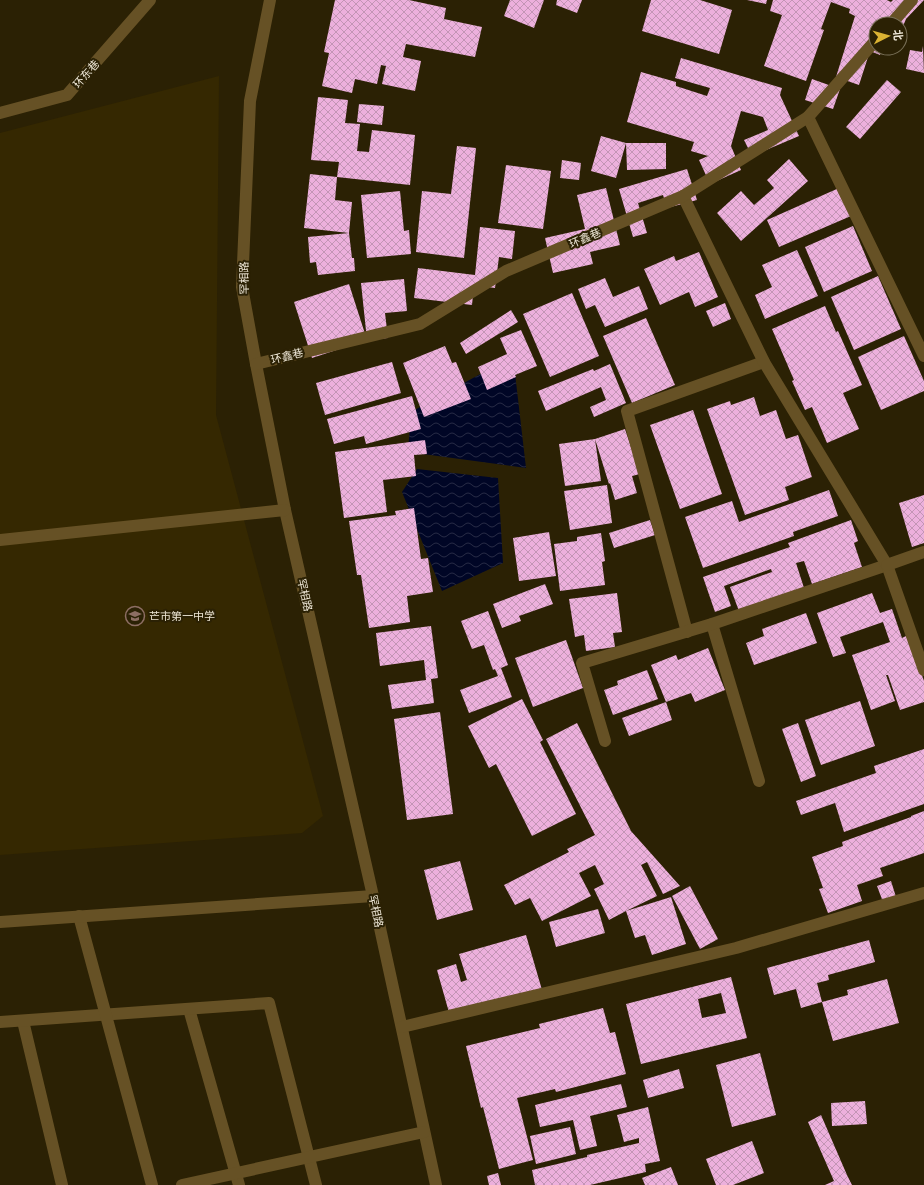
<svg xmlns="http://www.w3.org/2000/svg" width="924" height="1185" font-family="'Exo 2','Noto Sans SC',sans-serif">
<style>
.built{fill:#352801}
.water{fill:url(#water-waves)}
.building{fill:url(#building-cross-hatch);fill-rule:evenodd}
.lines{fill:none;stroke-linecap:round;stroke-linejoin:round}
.service{stroke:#665125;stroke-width:12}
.minor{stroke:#665125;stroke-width:12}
.labels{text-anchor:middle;stroke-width:4;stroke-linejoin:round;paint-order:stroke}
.street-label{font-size:11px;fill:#ede6d6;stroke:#2b2104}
.poi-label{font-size:11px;fill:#ede6d6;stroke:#2b2104;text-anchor:start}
</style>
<defs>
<pattern id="water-waves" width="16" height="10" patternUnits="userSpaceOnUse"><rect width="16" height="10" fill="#000626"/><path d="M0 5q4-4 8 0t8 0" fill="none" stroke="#262a45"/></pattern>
<pattern id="building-cross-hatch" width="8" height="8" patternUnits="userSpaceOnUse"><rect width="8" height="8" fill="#ecb0dc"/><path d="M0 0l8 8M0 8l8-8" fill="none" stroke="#c395b5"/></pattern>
</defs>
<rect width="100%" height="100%" fill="#2b2104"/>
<polygon class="built" points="219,76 216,415 323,816 302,833 0,855 0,133"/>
<g class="water">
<polygon points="513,356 526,468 408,452 411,412"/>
<polygon points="417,469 498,478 503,563 442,591 402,492"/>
</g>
<g class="building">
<polygon points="335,0 409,0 446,8 444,19 482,27 475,57 406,44 403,57 421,61 415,91 382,84 386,66 381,65 377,84 355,79 352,93 322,86 329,53 324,52"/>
<polygon points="510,0 544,0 534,28 504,16"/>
<polygon points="557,0 582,0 577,13 556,5"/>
<polygon points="651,0 700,0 732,10 719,54 642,31"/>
<polygon points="747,0 767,0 766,4"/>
<polygon points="773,0 887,0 891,2 893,0 924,0 906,19 901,31 900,31 900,24 876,24 876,48 882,48 880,55 870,51 859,85 836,77 855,16 849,13 850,9 831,2 821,29 824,30 806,81 764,66 782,15 770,11"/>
<polygon points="923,46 924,73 906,69 910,50 922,52"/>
<polygon points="681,58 782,88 780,95 799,136 752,156 744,140 768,130 763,117 741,111 731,146 741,170 710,184 699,160 708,156 691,151 694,142 627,122 641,72 676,82 676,86 707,96 710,88 675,78"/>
<polygon points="812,79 840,89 833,109 805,100"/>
<polygon points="887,80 901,92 860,139 846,127"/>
<polygon points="318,97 348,100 345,123 360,124 357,151 369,152 372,130 415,135 410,185 337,177 339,162 311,160"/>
<polygon points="359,104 384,106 382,125 357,122"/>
<polygon points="601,136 626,143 666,143 666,169 627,170 626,143 616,178 591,171"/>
<polygon points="457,146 476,148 464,258 416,252 422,191 451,194"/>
<polygon points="789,159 808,181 741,241 717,213 741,191 754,205 774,188 767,180"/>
<polygon points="562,160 581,163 579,180 560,178"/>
<polygon points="506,165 551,171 543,229 498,223"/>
<polygon points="687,169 697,200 667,208 663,195 638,203 647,233 633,237 619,189"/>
<polygon points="310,174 337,177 335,200 352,202 349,233 304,228"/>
<polygon points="606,188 620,245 590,252 593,264 553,273 545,238 585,229 577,195"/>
<polygon points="839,188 851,216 779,247 767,220"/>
<polygon points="400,191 404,231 409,230 411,254 367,258 361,195"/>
<polygon points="853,226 872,271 824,292 805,247"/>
<polygon points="480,227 515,231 512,259 499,257 495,288 474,285 472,305 414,298 418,268 475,275"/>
<polygon points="349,233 352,258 354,258 355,271 318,275 316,262 310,263 308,237"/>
<polygon points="797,250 818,296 765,319 755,295 772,287 762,265"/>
<polygon points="699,252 718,297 695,307 689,292 660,305 644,269 674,256 676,261"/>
<polygon points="878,276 901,329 854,350 831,297"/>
<polygon points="605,278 613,297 639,286 648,309 605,327 595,305 586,309 578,289"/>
<polygon points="404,279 407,311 385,313 388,338 367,340 361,283"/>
<polygon points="349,284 367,340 312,358 294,302"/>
<polygon points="572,293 599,356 550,377 523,314"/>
<polygon points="725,303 731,319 713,327 706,311"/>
<polygon points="825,306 836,332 838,331 862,385 843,393 859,429 827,443 812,407 805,410 792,381 794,380 772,329"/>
<polygon points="511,310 518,322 466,354 460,343"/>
<polygon points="646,318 675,385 632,403 603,336"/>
<polygon points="521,330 537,366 515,375 516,377 487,390 478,367 507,354 500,338"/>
<polygon points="904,336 924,381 924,391 881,410 858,357"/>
<polygon points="445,346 452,363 456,362 471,399 424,417 403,363"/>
<polygon points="392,362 401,393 325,415 316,383"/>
<polygon points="610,364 626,403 594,417 590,407 606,400 601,387 546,411 538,391 593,369 594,371"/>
<polygon points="412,396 421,429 366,444 364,436 334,444 327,419"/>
<polygon points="754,397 760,416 776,410 786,439 798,435 812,477 785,487 789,500 745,515 707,409 730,401 731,405"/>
<polygon points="693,410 722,494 680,509 650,425"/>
<polygon points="625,429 640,474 632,476 637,493 615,500 610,483 609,484 595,439 601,481 565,486 559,444 595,439"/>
<polygon points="425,440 427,454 414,455 416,476 383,480 387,512 344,518 335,452"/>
<polygon points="607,485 612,523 570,530 564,491"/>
<polygon points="829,490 838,516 793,532 794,536 703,568 685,517 732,501 739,522"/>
<polygon points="924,495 924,543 912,547 899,503"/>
<polygon points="414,508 421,559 428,558 433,592 407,596 410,622 369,628 361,575 357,575 349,521 396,515 395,511"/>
<polygon points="650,520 655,535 614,548 609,533"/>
<polygon points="851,520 858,541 854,543 862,567 812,584 804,561 796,563 804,588 739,611 730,587 772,572 771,569 724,586 731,606 715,612 703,577 790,547 788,543"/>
<polygon points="549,532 556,576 519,581 513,538"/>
<polygon points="601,533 605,561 602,562 605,585 560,591 554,544 577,541 577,537"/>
<polygon points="545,584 553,604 519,616 521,621 502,628 493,604"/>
<polygon points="617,593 622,632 613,633 615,647 586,651 584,635 575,637 569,599"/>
<polygon points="872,593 880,613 892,609 902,638 908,635 924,681 924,702 900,710 888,675 886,675 895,701 871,710 852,655 890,642 883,622 840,637 846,653 833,657 817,613"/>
<polygon points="488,611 508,665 501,668 512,697 469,713 460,690 498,676 495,669 493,670 484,645 472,649 461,621"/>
<polygon points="806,613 817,643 754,665 746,643 764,636 762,629"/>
<polygon points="431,626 438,678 431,679 434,703 392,709 388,685 426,680 424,660 380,666 376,633"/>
<polygon points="566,640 583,688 533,707 515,658"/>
<polygon points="708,648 725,690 695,702 691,693 666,702 651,665 676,655 678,660"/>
<polygon points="647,670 658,699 613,715 604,690 618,685 617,681"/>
<polygon points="522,699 543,740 540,742 576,814 532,836 496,764 489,768 468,726"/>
<polygon points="860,701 875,746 821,765 805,720"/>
<polygon points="666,702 672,720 629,736 622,718"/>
<polygon points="440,712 453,814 407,820 394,719"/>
<polygon points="577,723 631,831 680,886 663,894 647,862 641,865 657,896 626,911 671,897 686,944 652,955 645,935 635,938 626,911 609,920 594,889 604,884 595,865 579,873 591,896 542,921 530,898 515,905 504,885 569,852 567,849 595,835 546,739"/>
<polygon points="798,723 816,776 801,782 782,729"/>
<polygon points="924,749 924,804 844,832 835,803 801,815 796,801 876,773 874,766"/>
<polygon points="924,811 924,853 880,868 883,876 857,885 862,901 828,913 819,889 823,888 812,857 843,846 842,842 911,817 911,816"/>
<polygon points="460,861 473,910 437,920 424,870"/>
<polygon points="891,881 896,897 883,902 877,886"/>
<polygon points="690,886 718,939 700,949 672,896"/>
<polygon points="598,909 605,933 556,947 549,922"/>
<polygon points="526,935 542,990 450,1016 437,970 456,964 461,982 467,980 459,954"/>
<polygon points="869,940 875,962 828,975 829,980 817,983 822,1002 848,995 847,990 887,979 899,1023 833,1041 822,1002 801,1008 796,989 774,995 767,968"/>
<path d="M 731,977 L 747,1038 L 641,1064 L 626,1004 ZM 721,993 L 726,1013 L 702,1018 L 698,999 Z"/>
<polygon points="603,1008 610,1033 615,1032 626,1074 556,1092 555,1089 517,1098 533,1160 499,1169 483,1107 481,1108 466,1046 540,1028 539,1024"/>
<polygon points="760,1053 776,1115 732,1127 716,1065"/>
<polygon points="679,1069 684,1088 648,1098 643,1080"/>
<polygon points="621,1084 627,1107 590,1116 597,1146 580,1150 573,1120 540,1127 535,1105"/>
<polygon points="865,1101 867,1124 832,1126 831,1103"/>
<polygon points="648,1107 660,1161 645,1164 646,1172 590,1185 535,1185 532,1170 587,1157 587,1155 639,1143 639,1138 624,1142 617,1115"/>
<polygon points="821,1115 847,1175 852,1185 825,1185 834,1181 808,1122"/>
<polygon points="570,1127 576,1154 536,1164 530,1136"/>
<polygon points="752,1141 764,1173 733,1185 716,1185 706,1159"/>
<polygon points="671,1167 678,1185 645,1185 642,1178"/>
<polygon points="498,1173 501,1185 489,1185 487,1176"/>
</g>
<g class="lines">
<g class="service">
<polyline points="0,113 67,95 150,0"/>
<polyline points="808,117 924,356"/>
<polyline points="712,624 759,781"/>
<polyline points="687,632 627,411 764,362"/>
<polyline points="605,741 582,663 712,624 887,565"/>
<polyline points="189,1009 239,1185"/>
<polyline points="23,1021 62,1185"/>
<polyline points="0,1022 269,1003 316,1185"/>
</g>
<g class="minor">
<polyline points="270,0 250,101 242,287 256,364 285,510 373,896 436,1185"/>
<polyline points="891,24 912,0"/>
<polyline points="683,196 764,362 887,565 924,670"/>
<polyline points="256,364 420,324 506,271 683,196 808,117 876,40"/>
<polyline points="0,540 285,510"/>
<polyline points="887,565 924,552"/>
<polyline points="79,916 152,1185"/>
<polyline points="0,922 373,896"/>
<polyline points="402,1027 736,948 924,893"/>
<polyline points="182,1185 424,1132"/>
</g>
</g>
<defs>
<g id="school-ring" transform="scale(1)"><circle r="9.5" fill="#2b2104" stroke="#8d6e63" stroke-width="1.5"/><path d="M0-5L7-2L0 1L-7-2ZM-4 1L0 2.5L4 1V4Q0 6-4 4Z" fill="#8d6e63"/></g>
</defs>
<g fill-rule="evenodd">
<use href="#school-ring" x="135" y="616"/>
</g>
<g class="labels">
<g class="street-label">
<text transform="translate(86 74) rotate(-49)" y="4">环东巷</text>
<text transform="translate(585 238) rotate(-23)" y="4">环鑫巷</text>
<text transform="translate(244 278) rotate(-91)" y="4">罕相路</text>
<text transform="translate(287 356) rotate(-14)" y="4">环鑫巷</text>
<text transform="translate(305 595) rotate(77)" y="4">罕相路</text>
<text transform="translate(376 911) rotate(78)" y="4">罕相路</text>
</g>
<g class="poi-label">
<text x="149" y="620">芒市第一中学</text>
</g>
</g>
<g transform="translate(888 36) rotate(84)"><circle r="19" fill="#2b2104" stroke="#797058"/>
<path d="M0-3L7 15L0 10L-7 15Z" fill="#dbb333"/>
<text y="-6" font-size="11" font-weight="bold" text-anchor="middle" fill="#ede6d6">北</text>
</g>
</svg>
